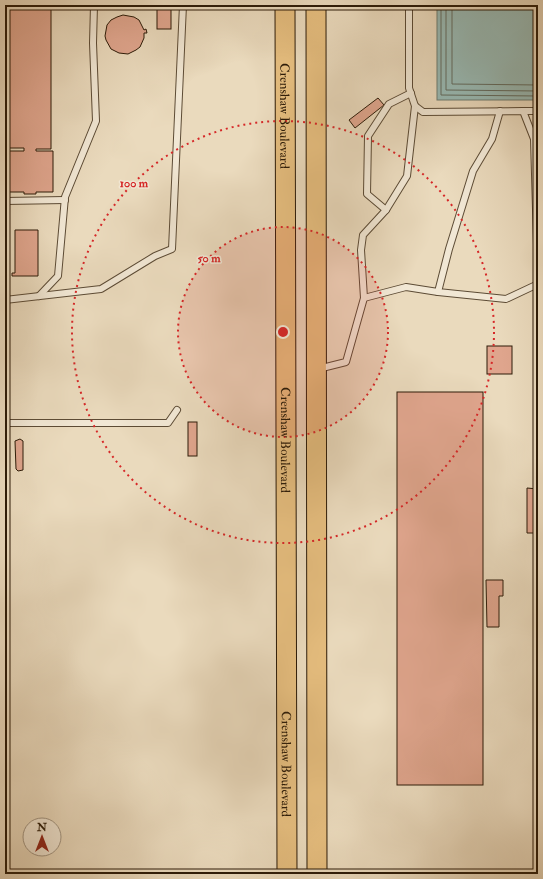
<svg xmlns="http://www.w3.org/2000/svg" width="543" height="879" font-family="'IM FELL Double Pica',serif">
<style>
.water{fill:#98bab5;stroke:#6d7a70}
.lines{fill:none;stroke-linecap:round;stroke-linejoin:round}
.shore{stroke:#626a5e;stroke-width:1}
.building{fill:#dfa58d;stroke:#2c1b08}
.lane-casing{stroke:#5c4b35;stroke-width:8}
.primary-casing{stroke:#2c1b08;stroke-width:21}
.lane{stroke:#f1e7d4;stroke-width:6}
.primary{stroke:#e5bd7e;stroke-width:19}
.ring{fill:none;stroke:#d62828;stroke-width:2;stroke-dasharray:2 4}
.labels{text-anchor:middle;stroke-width:3;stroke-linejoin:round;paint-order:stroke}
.street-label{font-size:13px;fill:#2c1b08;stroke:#f1e7d4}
.centre{fill:#d62828;stroke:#f1e7d4;stroke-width:2}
.ring-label{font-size:12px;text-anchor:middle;font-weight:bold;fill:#d62828;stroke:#f1e7d4;stroke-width:3;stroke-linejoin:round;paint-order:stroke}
</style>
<rect width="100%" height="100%" fill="#eadabd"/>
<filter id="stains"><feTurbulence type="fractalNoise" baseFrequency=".005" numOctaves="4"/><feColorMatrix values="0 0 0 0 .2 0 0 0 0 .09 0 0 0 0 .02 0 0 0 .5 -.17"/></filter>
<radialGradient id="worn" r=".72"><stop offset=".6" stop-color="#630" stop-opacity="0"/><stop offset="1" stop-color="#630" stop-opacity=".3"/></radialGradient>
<rect class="water" x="437" y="5" width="101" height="95"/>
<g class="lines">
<g class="shore">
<polyline points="441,5 441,95 538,96"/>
<polyline points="446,5 446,90 538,91"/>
<polyline points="452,5 452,84 538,85"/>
</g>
</g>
<g class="building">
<polygon points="7,5 51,5 51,149 36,149 36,151 53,151 53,192 36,192 36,194 24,194 24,192 6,192 6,151 24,151 24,148 5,148 5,111 7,111"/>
<rect x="157" y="5" width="14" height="24"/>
<polygon points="123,15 134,17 139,20 144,30 146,29 147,33 144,33 144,38 140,47 136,50 128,54 119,53 111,49 106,40 105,36 107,25 111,20 117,17"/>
<polygon points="378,98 384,105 355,128 349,120"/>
<polygon points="15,230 38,230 38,276 12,276 12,273 15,273"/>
<rect x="487" y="346" width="25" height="28"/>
<rect x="397" y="392" width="86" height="393"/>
<rect x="188" y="422" width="9" height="34"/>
<polygon points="20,439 23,441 23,470 18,471 16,469 15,441"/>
<polygon points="527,488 538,489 538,533 527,533"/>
<polygon points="486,580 503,580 503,596 499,596 499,627 487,627"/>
</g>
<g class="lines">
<g class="lane-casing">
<g id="lane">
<polyline points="409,5 409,88 415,106 423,112 523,111 534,139 538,279"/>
<polyline points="500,111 492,139 473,171 449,249 438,292 506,299 538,284"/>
<polyline points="523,111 538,111"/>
<polyline points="5,201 65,200"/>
<polyline points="386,210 367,194 368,136 389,104 411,93"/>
<polyline points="39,296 58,276 65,197 96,121 93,43 94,5"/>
<polyline points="364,298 406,287 438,292"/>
<polyline points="5,300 101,289 155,256 172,249 183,5"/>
<polyline points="318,369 346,362 364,298 361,250 363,235 386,210 407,176 415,106"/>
<polyline points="5,423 168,423 177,410"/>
</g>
</g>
<g class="primary-casing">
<g id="primary">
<path id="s1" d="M 285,5 L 287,874"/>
<polyline points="316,5 317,874"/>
</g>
</g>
<use href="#lane" class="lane"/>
<use href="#primary" class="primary"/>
</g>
<circle cx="283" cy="332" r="105" fill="#d62828" fill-opacity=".12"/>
<g class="ring">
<circle cx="283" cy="332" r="105"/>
<circle cx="283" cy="332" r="211"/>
</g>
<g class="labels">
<g class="street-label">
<text dy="5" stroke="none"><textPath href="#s1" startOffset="111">Crenshaw Boulevard</textPath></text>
<text dy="5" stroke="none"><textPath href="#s1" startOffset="435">Crenshaw Boulevard</textPath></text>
<text dy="5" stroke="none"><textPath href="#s1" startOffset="759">Crenshaw Boulevard</textPath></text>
</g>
</g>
<circle cx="283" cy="332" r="6" class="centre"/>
<g class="ring-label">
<text x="134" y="187">100 m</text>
<text x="209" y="262">50 m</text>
</g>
<rect width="543" height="879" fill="none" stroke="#eadabd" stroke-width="20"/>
<rect x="6" y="6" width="531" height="867" fill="none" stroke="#2c1b08" stroke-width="2"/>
<rect x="10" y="10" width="523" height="859" fill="none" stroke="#2c1b08"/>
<g transform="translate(42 837)"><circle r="19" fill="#f1e7d4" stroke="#a29582"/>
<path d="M0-3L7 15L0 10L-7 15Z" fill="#8f2418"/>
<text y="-6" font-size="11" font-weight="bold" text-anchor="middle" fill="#2c1b08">N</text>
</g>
<rect width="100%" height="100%" filter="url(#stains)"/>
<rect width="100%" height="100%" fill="url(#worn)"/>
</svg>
